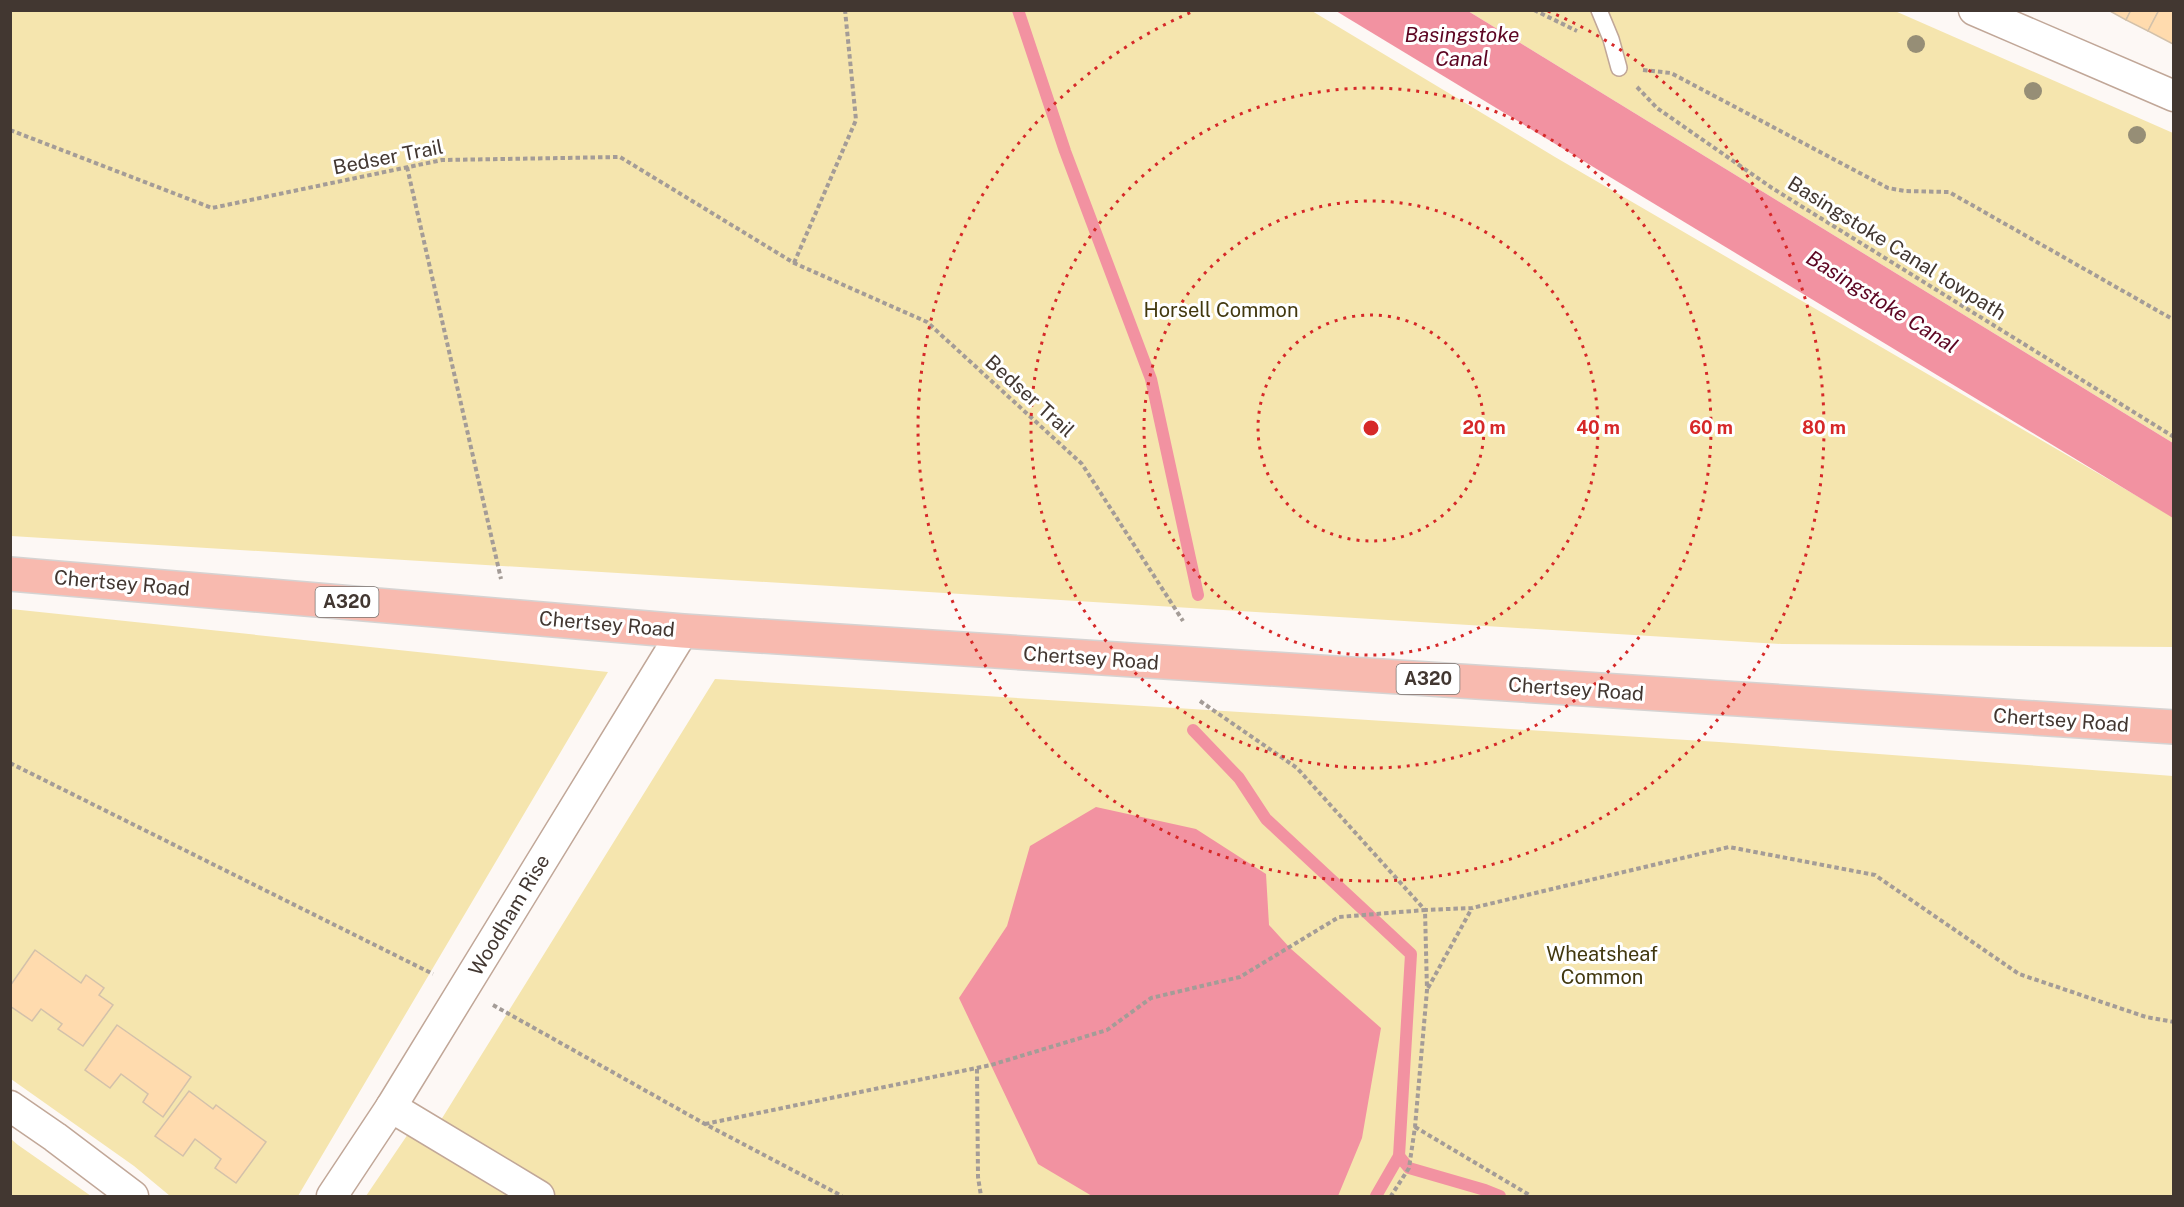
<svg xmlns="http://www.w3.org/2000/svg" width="2184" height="1207" font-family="'Public Sans',sans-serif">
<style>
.green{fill:#f5e5ae}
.water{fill:#f292a1}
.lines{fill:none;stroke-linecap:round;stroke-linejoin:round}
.stream{stroke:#f292a1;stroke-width:12}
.building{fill:#ffdbae;stroke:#d3c1aa;stroke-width:1.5}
.service-casing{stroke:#c1a798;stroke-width:18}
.minor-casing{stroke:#c1a798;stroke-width:33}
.primary-casing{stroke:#d5d3d2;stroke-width:36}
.path{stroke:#a49c97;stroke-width:4;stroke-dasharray:4.5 3;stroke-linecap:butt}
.service{stroke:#fff;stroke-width:15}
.minor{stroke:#fff;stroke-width:30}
.primary{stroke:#f8baaf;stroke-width:33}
.tree{fill:#968e76}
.ring{fill:none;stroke:#d62828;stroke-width:3;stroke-dasharray:3 6}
.labels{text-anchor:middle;stroke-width:6;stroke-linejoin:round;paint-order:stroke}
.shield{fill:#fff;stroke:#7b736f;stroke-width:1.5}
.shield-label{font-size:18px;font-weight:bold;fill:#423731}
.street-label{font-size:20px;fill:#423731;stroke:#fff}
.park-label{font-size:20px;fill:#42380f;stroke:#fff}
.water-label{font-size:21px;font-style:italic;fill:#5d0522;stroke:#fff}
.centre{fill:#d62828;stroke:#fff;stroke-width:3}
.ring-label{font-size:18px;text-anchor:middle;font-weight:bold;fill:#d62828;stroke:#fff;stroke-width:6;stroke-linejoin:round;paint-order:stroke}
</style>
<rect width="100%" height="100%" fill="#fdf8f5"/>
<g class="green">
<polygon points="10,11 1312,11 1555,157 2173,517 2173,647 1782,644 11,536"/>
<polygon points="1468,11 1895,11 2173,133 2173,443"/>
<polygon points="11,609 608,672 298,1196 170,1196 134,1166 11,1079"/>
<polygon points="715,679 1719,742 2173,776 2173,1196 366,1196 408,1134 431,1136"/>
<polygon points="11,1139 18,1145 91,1196 11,1196"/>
</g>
<g class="water">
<polygon points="1336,11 1468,11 2173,443 2173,518"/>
<polygon points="1096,807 1196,829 1266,874 1269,925 1290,948 1381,1028 1362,1138 1338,1196 1092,1196 1038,1164 959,998 1007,926 1030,846"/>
</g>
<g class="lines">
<g class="stream">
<polyline points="1018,10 1065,151 1151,379 1198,595"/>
<polyline points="1193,730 1239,778 1266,819 1411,954 1399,1156 1376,1196"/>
<polyline points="1399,1156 1409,1168 1485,1190 1500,1196"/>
</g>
</g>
<g class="building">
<polygon points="2108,10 2131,10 2126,20"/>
<polygon points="2131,10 2159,10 2148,31 2126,20"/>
<polygon points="2159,10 2174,10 2173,44 2148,31"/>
<polygon points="35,950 81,983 86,975 104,988 99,995 113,1005 83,1046 58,1029 62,1024 41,1009 32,1021 10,1006 10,986"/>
<polygon points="117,1025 191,1077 163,1117 143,1102 148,1094 121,1074 110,1088 85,1070"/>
<polygon points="189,1091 213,1109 216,1105 266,1142 236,1183 215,1168 221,1159 195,1139 183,1156 155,1136"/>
</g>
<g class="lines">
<g class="service-casing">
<polyline id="service" points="1599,10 1611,39 1619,68"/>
</g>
<g class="minor-casing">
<g id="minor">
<polyline points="1974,10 2174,96"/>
<polyline points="10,1106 55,1137 133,1196"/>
<polyline points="391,1107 539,1196"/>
<polyline points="332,1196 391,1107 683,631"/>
</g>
</g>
<g class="primary-casing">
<polyline id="primary" points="10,574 683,631 2174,727"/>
</g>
<g class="path">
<polyline points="1534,10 1577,31"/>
<polyline points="1643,70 1671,73 1888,188 1905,191 1949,192 2174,320"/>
<polyline points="1637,87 1657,108 1772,188 2174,437"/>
<polyline points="10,130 212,208 442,160 620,157 794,263 927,322 1082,464 1183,621"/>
<polyline points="407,167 501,579"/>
<polyline points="794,263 856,120 845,10"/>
<polyline points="1200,701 1297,768 1425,910 1472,908 1729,847 1875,875 2019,974 2146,1017 2174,1022"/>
<polyline points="10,763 433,974"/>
<polyline points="1428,988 1472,908"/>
<polyline points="493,1005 705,1124 842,1196"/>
<polyline points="977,1069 978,1177 981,1196"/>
<polyline points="705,1124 991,1065 1107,1030 1151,998 1240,977 1339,917 1425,910 1427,990 1415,1127 1409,1168 1391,1196"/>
<polyline points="1415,1127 1531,1196"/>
</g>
<use href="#service" class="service"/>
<use href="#minor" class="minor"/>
<use href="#primary" class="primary"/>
</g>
<g class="tree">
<circle cx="1916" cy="44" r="9"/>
<circle cx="2033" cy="91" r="9"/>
<circle cx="2137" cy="135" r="9"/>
</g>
<g class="ring">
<circle cx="1371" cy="428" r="113"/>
<circle cx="1371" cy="428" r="227"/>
<circle cx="1371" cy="428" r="340"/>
<path d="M1548 11A453 453 0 1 1 1194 11"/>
</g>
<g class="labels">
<g class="shield">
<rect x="315.5" y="587" width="63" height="30" rx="4.5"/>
<rect x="1396.5" y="664" width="63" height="30" rx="4.5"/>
</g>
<g class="shield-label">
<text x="347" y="608">A320</text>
<text x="1428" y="685">A320</text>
</g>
<g class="street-label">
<text transform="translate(388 157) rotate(-11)" y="7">Bedser Trail</text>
<text transform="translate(1897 248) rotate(32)" y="7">Basingstoke Canal towpath</text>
<text transform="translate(1030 396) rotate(42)" y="7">Bedser Trail</text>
<text transform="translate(122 583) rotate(5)" y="7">Chertsey Road</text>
<text transform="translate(607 624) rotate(5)" y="7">Chertsey Road</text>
<text transform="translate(1091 658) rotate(4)" y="7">Chertsey Road</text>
<text transform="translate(1576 689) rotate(4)" y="7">Chertsey Road</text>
<text transform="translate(2061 720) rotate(4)" y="7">Chertsey Road</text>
<text transform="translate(509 915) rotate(-59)" y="7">Woodham Rise</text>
</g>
<g class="park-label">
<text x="1221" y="317">Horsell Common</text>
<text x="1602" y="961">Wheatsheaf<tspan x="1602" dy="23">Common</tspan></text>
</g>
<g class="water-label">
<text x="1462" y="42">Basingstoke<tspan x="1462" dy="24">Canal</tspan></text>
<text transform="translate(1882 302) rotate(32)" y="7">Basingstoke Canal</text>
</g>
</g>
<circle cx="1371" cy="428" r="9" class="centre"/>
<g class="ring-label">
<text x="1484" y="434">20 m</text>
<text x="1598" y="434">40 m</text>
<text x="1711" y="434">60 m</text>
<text x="1824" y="434">80 m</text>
</g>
<rect width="2184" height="1207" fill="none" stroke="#423731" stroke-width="24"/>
</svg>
